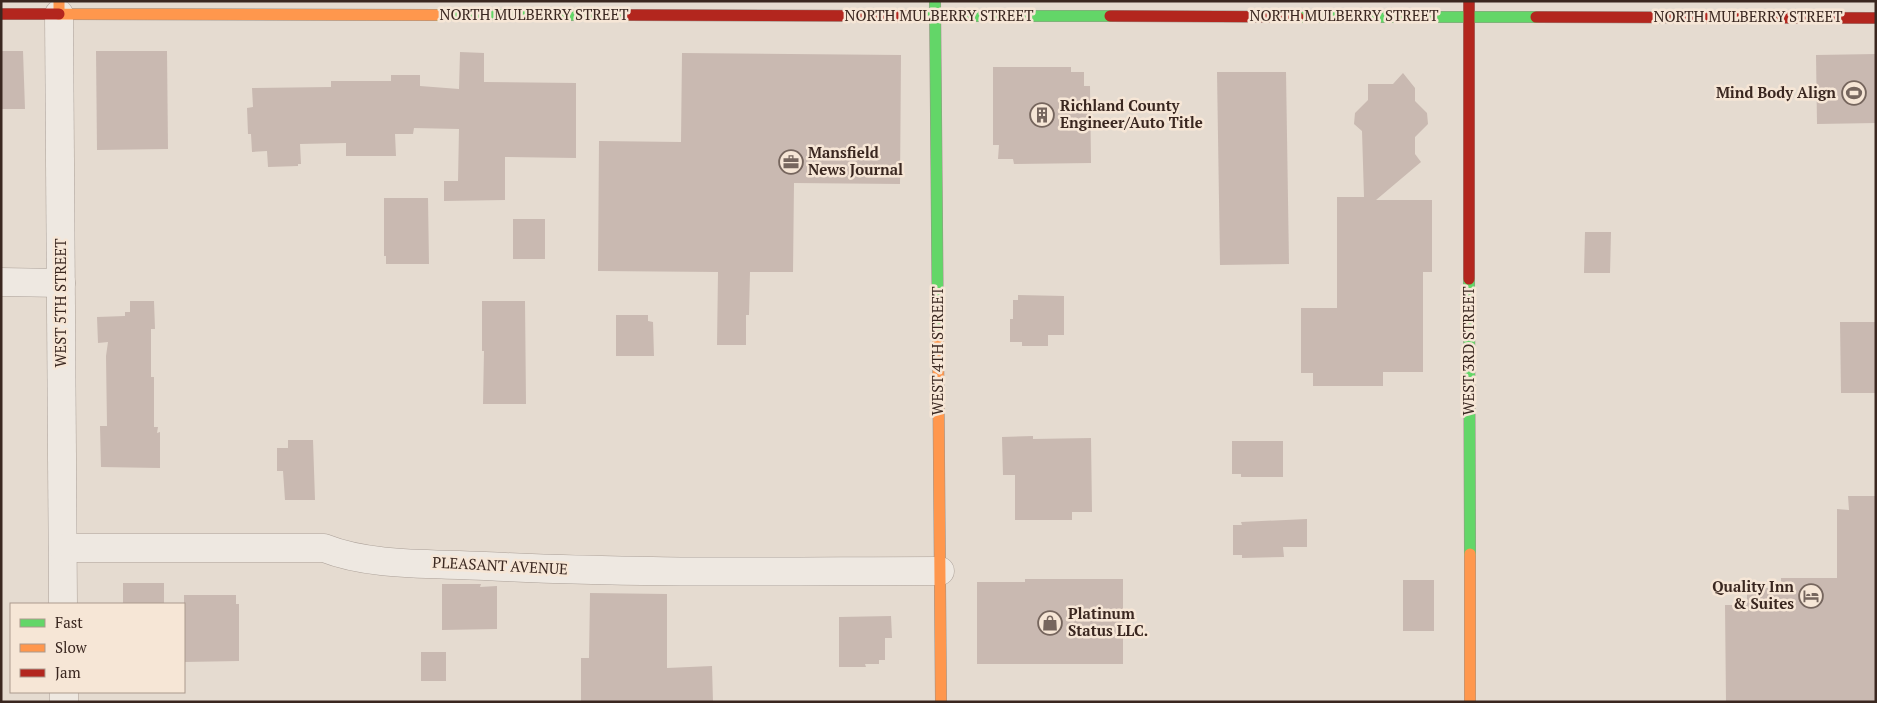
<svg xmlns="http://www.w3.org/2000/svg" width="1877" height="703" font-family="'PT Serif',serif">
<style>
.building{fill:#c9b9b1}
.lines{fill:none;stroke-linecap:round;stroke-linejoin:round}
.street-casing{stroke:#aba098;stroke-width:29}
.fast-casing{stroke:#9a9088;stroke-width:12}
.slow-casing{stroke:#9a9088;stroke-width:12}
.jam-casing{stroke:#9a9088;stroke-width:12}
.street{stroke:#eee8e1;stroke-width:28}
.fast{stroke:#63d668;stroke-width:11}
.slow{stroke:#ff974d;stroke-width:11}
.jam{stroke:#b3261e;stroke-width:11}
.labels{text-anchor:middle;stroke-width:5;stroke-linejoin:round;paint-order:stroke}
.street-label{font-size:15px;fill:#3a2720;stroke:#f6e6d6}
.poi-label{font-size:15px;font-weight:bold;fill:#3a2720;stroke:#f6e6d6;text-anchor:start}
</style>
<rect width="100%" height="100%" fill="#e5dbd0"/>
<g class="building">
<polygon points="1,51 23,51 25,109 1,109"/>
<polygon points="96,51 167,51 168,149 97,150"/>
<polygon points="460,52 484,53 484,82 576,83 576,158 505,157 505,200 444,201 444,181 458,181 459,129 414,128 413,134 395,134 396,156 346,156 346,143 300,144 301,164 298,164 298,166 268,167 267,151 252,152 251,134 248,134 247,108 253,107 252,88 331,87 331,81 391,81 391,75 420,75 420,86 459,89"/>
<polygon points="682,53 901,55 900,184 794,183 793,272 750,272 749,315 746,315 746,345 717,345 718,272 598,271 599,141 681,142"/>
<polygon points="1876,54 1876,123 1817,124 1816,55"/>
<polygon points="993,67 1071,67 1071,72 1084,72 1084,86 1090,86 1091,163 1014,164 1013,159 998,159 999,145 993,145"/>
<polygon points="1217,72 1286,72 1289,264 1220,265"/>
<polygon points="1403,73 1415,88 1415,101 1427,113 1428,124 1415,137 1415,154 1421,162 1376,200 1432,200 1432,272 1423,272 1423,372 1383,372 1383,386 1313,386 1313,373 1301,373 1301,308 1337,308 1337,197 1364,197 1362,131 1354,124 1355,113 1368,100 1368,84 1393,84"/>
<polygon points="384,198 428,198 429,264 386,264 386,256 384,256"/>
<rect x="513" y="219" width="32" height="40"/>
<polygon points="1585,232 1611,232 1610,273 1584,273"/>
<polygon points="1018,295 1064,296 1064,335 1048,335 1048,346 1022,346 1022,342 1010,342 1010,319 1013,319 1013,300 1018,300"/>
<polygon points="130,301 154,301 155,329 151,329 151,377 154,377 154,427 158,427 157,433 160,432 160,468 101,467 100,426 107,426 106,356 108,342 98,343 97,317 125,316 125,312 130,312"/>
<polygon points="482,301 525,301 526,404 483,404 484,351 482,351"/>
<polygon points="616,315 648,315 648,321 653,322 654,356 616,356"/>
<polygon points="1840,322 1876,322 1876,393 1841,393"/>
<polygon points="1033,436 1033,439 1091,438 1092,512 1072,512 1072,520 1015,520 1015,475 1003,475 1002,437"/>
<polygon points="288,440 313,440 315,500 285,500 283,471 277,471 277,448 288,448"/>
<polygon points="1232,441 1283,441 1283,477 1241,477 1241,474 1232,474"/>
<polygon points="1848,496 1876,496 1876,702 1726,702 1725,605 1747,605 1747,588 1781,588 1781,578 1837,578 1837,509 1849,510"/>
<polygon points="1307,519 1307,547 1283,547 1284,557 1242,558 1242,555 1233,555 1233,525 1242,525 1241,522"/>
<polygon points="1025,579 1123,579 1123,664 977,664 977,582 1025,582"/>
<rect x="1403" y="580" width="31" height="51"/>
<rect x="123" y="583" width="41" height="21"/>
<polygon points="442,584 481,584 480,587 497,586 497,629 442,630"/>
<polygon points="590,593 667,594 667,668 712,666 713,702 581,702 581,658 589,658"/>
<polygon points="184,595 236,595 236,604 239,604 239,661 184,662"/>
<polygon points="891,616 892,638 885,638 885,660 879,660 879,664 865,664 866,667 839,667 839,617"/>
<rect x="421" y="652" width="25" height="29"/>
</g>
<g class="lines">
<g class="street-casing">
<g id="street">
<polyline points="59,14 63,604"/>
<polyline points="1,282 61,283"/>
<path d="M 63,548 L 324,548 C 372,567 433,563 485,566 C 636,574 788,571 940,571"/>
<polyline points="64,692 64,702"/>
</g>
</g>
<g class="fast-casing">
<g id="fast">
<polyline points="935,1 938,339"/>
<polyline points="438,15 628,15"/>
<polyline points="908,16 1110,16"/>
<polyline points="1298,17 1536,17"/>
<polyline points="1469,279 1470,554"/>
</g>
</g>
<g class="slow-casing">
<g id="slow">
<polyline points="59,1 59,14 438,15"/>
<polyline points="938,339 941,702"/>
<polyline points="1470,554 1470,702"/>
</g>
</g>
<g class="jam-casing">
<g id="jam">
<polyline points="1469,1 1469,279"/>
<polyline points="1,14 59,14"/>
<polyline points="628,15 908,16"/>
<polyline points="1110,16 1298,17"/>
<polyline points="1536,17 1876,18"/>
</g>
</g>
<use href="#street" class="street"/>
<use href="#fast" class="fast"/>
<use href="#slow" class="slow"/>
<use href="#jam" class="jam"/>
</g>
<defs>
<g id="stadium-ring" transform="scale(1.25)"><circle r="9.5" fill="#f6e6d6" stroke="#76665e" stroke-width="1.5"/><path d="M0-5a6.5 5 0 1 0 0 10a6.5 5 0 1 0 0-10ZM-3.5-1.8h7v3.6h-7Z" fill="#76665e"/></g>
<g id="building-ring" transform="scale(1.25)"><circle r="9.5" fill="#f6e6d6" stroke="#76665e" stroke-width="1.5"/><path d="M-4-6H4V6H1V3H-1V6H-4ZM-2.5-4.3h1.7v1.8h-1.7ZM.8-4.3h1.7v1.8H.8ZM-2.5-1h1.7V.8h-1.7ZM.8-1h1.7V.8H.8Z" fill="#76665e"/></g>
<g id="office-ring" transform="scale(1.25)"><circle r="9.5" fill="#f6e6d6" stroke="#76665e" stroke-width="1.5"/><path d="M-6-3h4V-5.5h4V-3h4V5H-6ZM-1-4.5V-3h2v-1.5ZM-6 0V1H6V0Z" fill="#76665e"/></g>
<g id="hotel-ring" transform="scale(1.25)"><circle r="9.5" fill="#f6e6d6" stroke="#76665e" stroke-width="1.5"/><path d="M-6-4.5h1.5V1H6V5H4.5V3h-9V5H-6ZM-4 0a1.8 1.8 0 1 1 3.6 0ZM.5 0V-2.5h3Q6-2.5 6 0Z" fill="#76665e"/></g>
<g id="shop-ring" transform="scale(1.25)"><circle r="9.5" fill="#f6e6d6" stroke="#76665e" stroke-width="1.5"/><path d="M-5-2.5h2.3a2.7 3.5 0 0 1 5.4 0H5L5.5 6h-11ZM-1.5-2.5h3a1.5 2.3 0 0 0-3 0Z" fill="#76665e"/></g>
</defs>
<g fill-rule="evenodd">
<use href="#stadium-ring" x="1854" y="93"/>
<use href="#building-ring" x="1042" y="115"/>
<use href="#office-ring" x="791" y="162"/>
<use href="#hotel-ring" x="1811" y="596"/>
<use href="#shop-ring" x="1050" y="623"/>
</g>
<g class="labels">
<g class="street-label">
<text x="534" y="20">NORTH MULBERRY STREET</text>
<text x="939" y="21">NORTH MULBERRY STREET</text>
<text x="1344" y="21">NORTH MULBERRY STREET</text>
<text x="1748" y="22">NORTH MULBERRY STREET</text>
<text transform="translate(61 303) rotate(-90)" y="5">WEST 5TH STREET</text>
<text transform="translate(938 351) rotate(-90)" y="5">WEST 4TH STREET</text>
<text transform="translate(1469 351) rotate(-90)" y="5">WEST 3RD STREET</text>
<text transform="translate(500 566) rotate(3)" y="5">PLEASANT AVENUE</text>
</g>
<g class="poi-label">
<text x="1836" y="98" text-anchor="end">Mind Body Align</text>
<text x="1060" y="111">Richland County<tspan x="1060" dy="17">Engineer/Auto Title</tspan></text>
<text x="808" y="158">Mansfield<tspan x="808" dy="17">News Journal</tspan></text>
<text x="1794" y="592" text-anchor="end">Quality Inn<tspan x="1794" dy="17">&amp; Suites</tspan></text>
<text x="1068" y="619">Platinum<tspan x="1068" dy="17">Status LLC.</tspan></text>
</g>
</g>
<rect width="1877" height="703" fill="none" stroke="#3a2720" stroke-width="5"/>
<rect x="10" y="603" width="175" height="90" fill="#f6e6d6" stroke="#ab9a8d"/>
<rect x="20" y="619" width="25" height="8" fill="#63d668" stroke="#ab9a8d"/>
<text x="55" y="628" font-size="15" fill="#3a2720">Fast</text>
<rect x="20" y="644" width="25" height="8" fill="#ff974d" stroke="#ab9a8d"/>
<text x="55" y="653" font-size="15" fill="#3a2720">Slow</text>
<rect x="20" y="669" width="25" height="8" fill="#b3261e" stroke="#ab9a8d"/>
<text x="55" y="678" font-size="15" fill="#3a2720">Jam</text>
</svg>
